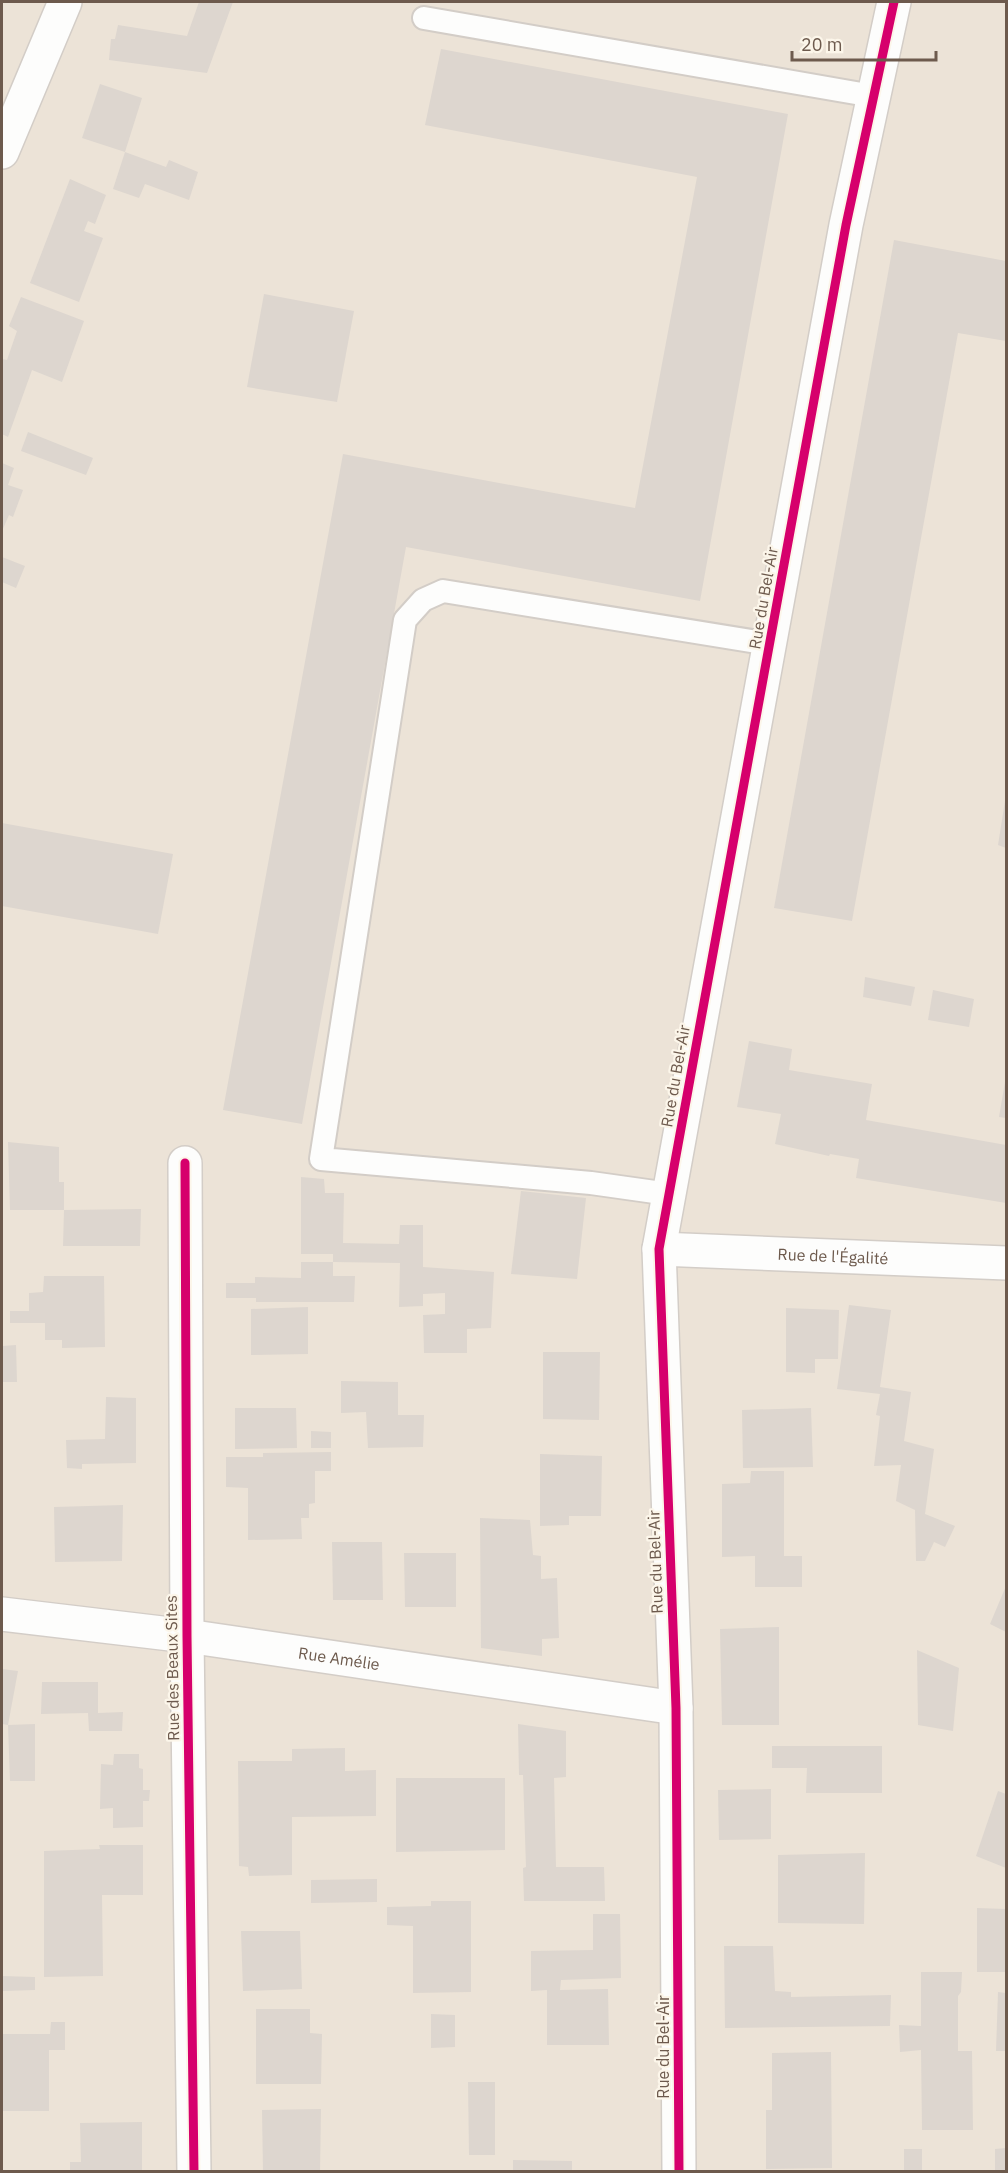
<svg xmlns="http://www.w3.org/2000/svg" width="1008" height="2173" font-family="'IBM Plex Sans',sans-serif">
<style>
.residential{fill:#ece3d7}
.building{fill:#ddd6cf}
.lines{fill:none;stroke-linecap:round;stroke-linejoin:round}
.service-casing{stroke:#d3cdc7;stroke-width:26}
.minor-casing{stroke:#d3cdc7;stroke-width:36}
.service{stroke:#fdfdfc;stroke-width:22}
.minor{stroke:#fdfdfc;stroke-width:33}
.cycleway-casing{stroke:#fcf6ea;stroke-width:13}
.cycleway{stroke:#d6006c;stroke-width:9}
.labels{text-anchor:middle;stroke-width:4.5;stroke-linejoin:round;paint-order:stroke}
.street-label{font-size:16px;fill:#6d5a4d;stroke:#fcf6ea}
</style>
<rect width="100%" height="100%" fill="#f4f0e8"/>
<rect class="residential" x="2" y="2" width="1004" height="2169"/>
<g class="building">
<polygon points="199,2 233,2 207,73 109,60 111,39 115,39 118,25 187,36"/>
<polygon points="441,49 788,114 700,601 406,547 302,1124 223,1110 343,454 635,508 697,177 425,125"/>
<polygon points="100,84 142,98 125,152 166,167 169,160 198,172 189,200 145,184 139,198 113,189 125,152 82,138"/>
<polygon points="70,179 106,195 95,224 88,221 84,231 103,238 79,302 30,283"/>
<polygon points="894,240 1006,261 1006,341 958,333 852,921 774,908"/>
<polygon points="264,294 354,311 337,402 247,387"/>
<polygon points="21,297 84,321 62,382 32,370 8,437 2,434 2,359 7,360 17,331 9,326"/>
<polygon points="28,432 93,458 86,475 21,451"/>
<polygon points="2,463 14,468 8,485 23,490 13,517 9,515 2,531"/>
<polygon points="2,557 25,566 16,588 2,582"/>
<polygon points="1005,801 1006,801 1006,848 998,845"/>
<polygon points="2,823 173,854 158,934 2,906"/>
<polygon points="865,977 915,987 911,1006 863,997"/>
<polygon points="933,990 974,999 969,1027 928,1020"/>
<polygon points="749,1041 792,1049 789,1070 872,1084 866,1120 1006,1145 1006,1203 856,1178 859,1159 830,1154 829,1156 775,1144 781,1114 737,1107"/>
<polygon points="1005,1082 1006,1082 1006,1118 999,1117"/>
<polygon points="8,1142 59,1147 59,1182 64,1182 64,1210 141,1209 140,1246 63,1246 64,1210 10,1210"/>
<polygon points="301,1177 324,1179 325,1193 344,1193 343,1243 399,1244 400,1225 423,1225 423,1267 494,1272 491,1328 467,1329 467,1353 424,1353 423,1315 445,1314 445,1293 423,1294 423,1306 399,1307 400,1263 333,1262 333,1254 301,1254"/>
<polygon points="521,1191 586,1198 577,1279 511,1274"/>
<polygon points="301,1262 333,1262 333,1276 355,1276 354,1302 256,1302 256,1298 226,1298 226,1283 255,1283 255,1277 301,1278"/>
<polygon points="44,1276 104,1276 105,1347 62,1348 62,1340 45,1340 45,1323 10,1323 10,1311 29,1311 29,1293 43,1292"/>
<polygon points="849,1305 891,1310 880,1387 911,1392 904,1441 934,1449 925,1514 955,1526 945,1547 934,1542 925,1561 916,1561 915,1510 896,1501 901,1465 874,1466 880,1416 876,1415 880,1394 837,1389"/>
<polygon points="308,1307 308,1354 251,1355 251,1309"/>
<polygon points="786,1308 839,1310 838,1359 815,1359 815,1373 786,1372"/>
<polygon points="16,1345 17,1382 2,1382 2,1346"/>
<polygon points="543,1352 600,1352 599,1420 543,1419"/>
<polygon points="341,1381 398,1382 398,1415 424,1415 423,1447 368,1448 366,1412 341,1413"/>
<polygon points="106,1397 136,1398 136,1463 82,1464 82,1469 67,1468 66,1440 105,1439"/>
<polygon points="235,1408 296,1408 297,1448 235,1449"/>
<polygon points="811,1408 813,1467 743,1468 742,1410"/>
<polygon points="311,1431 331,1432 331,1448 311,1448"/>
<polygon points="331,1452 331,1471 315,1471 315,1503 309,1504 309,1518 301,1518 302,1539 248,1540 248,1488 226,1487 226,1457 263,1457 263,1453"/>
<polygon points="540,1454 602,1456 601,1516 569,1516 569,1525 540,1526"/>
<polygon points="751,1471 784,1471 784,1556 802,1556 802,1587 755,1587 755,1556 722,1557 722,1484 750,1483"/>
<polygon points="123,1505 122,1561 55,1562 54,1507"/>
<polygon points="480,1518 530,1520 533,1555 541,1556 541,1579 557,1578 559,1638 542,1639 542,1656 481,1648"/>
<polygon points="332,1542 382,1542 383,1600 333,1600"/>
<polygon points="404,1553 456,1553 456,1607 405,1607"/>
<polygon points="1006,1586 1006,1632 990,1624"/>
<polygon points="779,1627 779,1725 722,1725 720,1629"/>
<polygon points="917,1650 959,1668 953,1731 918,1725"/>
<polygon points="2,1669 18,1671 8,1725 2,1724"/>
<polygon points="42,1682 98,1682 98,1713 123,1712 122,1731 89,1731 88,1713 41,1714"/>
<polygon points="35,1724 35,1781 10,1781 8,1725"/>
<polygon points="518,1724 566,1731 566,1777 554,1778 556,1867 604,1867 605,1901 524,1901 523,1868 526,1867 523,1775 519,1775"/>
<polygon points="772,1746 882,1746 882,1793 806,1793 807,1768 772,1768"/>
<polygon points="345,1748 345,1771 376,1770 376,1816 292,1817 292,1875 249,1876 248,1867 239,1866 238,1761 292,1761 292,1749"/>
<polygon points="114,1754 139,1754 139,1768 143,1769 143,1790 150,1790 149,1801 143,1801 143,1827 113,1828 113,1808 100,1809 101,1764 113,1765"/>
<polygon points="396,1778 505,1778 505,1850 396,1852"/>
<polygon points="771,1789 771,1839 719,1840 718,1790"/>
<polygon points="998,1791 1006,1794 1006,1868 976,1856"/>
<polygon points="99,1845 143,1845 143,1895 102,1895 103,1976 44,1977 44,1851 100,1849"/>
<polygon points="865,1853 864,1924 778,1923 778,1855"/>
<polygon points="377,1879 377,1902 311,1903 311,1880"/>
<polygon points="431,1901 471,1901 471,1992 413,1993 413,1926 387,1925 387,1907 431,1906"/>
<polygon points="977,1908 1006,1909 1006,1972 977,1972"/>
<polygon points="593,1914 620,1914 621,1978 561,1980 560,1990 608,1989 609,2045 547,2045 547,1990 531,1991 531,1951 593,1950"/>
<polygon points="241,1931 300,1931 302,1989 243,1991"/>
<polygon points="724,1946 773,1946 775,1991 791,1992 791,1997 891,1995 890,2026 725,2028"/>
<polygon points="921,1972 962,1972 961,1992 958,1996 958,2051 972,2051 973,2130 922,2130 921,2050 900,2052 899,2025 921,2026"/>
<polygon points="2,1976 35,1977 35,1990 2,1991"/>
<polygon points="998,1992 1006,1993 1006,2051 996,2051"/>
<polygon points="256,2009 310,2009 310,2033 322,2034 321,2084 256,2084"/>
<polygon points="431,2014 455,2015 455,2047 431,2048"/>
<polygon points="51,2022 65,2022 65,2050 49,2050 49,2111 2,2111 2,2034 50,2034"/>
<polygon points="831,2052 832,2168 766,2169 766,2110 772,2110 772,2053"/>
<polygon points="468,2082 495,2082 495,2155 469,2155"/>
<polygon points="321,2109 320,2172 263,2172 262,2110"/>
<polygon points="142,2122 142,2172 70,2172 70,2162 81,2162 80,2123"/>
<polygon points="1006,2148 1006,2172 995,2172 995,2149"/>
<rect x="904" y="2149" width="18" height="23"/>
<polygon points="513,2160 572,2161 572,2172 513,2172"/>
</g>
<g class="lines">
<g class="service-casing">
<g id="service">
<polyline points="424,18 873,96"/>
<polyline points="669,1194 591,1183 321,1159 405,620 423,600 443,591 770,644"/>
</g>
</g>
<g class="minor-casing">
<g id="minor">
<polyline points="2,152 65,2"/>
<polyline points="185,1163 187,1636 194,2172"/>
<path id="s1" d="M 659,1249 L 1006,1263"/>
<path id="s2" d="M 2,1614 L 187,1636 L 676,1708"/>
<polyline points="679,2172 676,1708 659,1249 846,225 894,2"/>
</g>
</g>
<use href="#service" class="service"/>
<use href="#minor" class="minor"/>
<g class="cycleway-casing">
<g id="cycleway">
<polyline points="185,1163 187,1636 194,2172"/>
<polyline points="679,2172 676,1708 659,1249 846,225 894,2"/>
</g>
</g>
<use href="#cycleway" class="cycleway"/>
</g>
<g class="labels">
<g class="street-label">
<text transform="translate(763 598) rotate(-80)" y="6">Rue du Bel-Air</text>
<text transform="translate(675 1076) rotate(-80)" y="6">Rue du Bel-Air</text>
<text dy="6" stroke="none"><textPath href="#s1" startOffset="174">Rue de l'Égalité</textPath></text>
<text transform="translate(655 1562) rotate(-92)" y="6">Rue du Bel-Air</text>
<text dy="6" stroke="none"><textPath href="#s2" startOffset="340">Rue Amélie</textPath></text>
<text transform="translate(172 1668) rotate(-91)" y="6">Rue des Beaux Sites</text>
<text transform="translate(663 2047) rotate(-90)" y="6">Rue du Bel-Air</text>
</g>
</g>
<rect width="1008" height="2173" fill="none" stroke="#6d5a4d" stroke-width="6"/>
<path d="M792 51v9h144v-9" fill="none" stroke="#6d5a4d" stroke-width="3"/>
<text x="801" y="51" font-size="18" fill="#6d5a4d" stroke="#fcf6ea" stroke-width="4.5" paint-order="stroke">20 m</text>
</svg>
